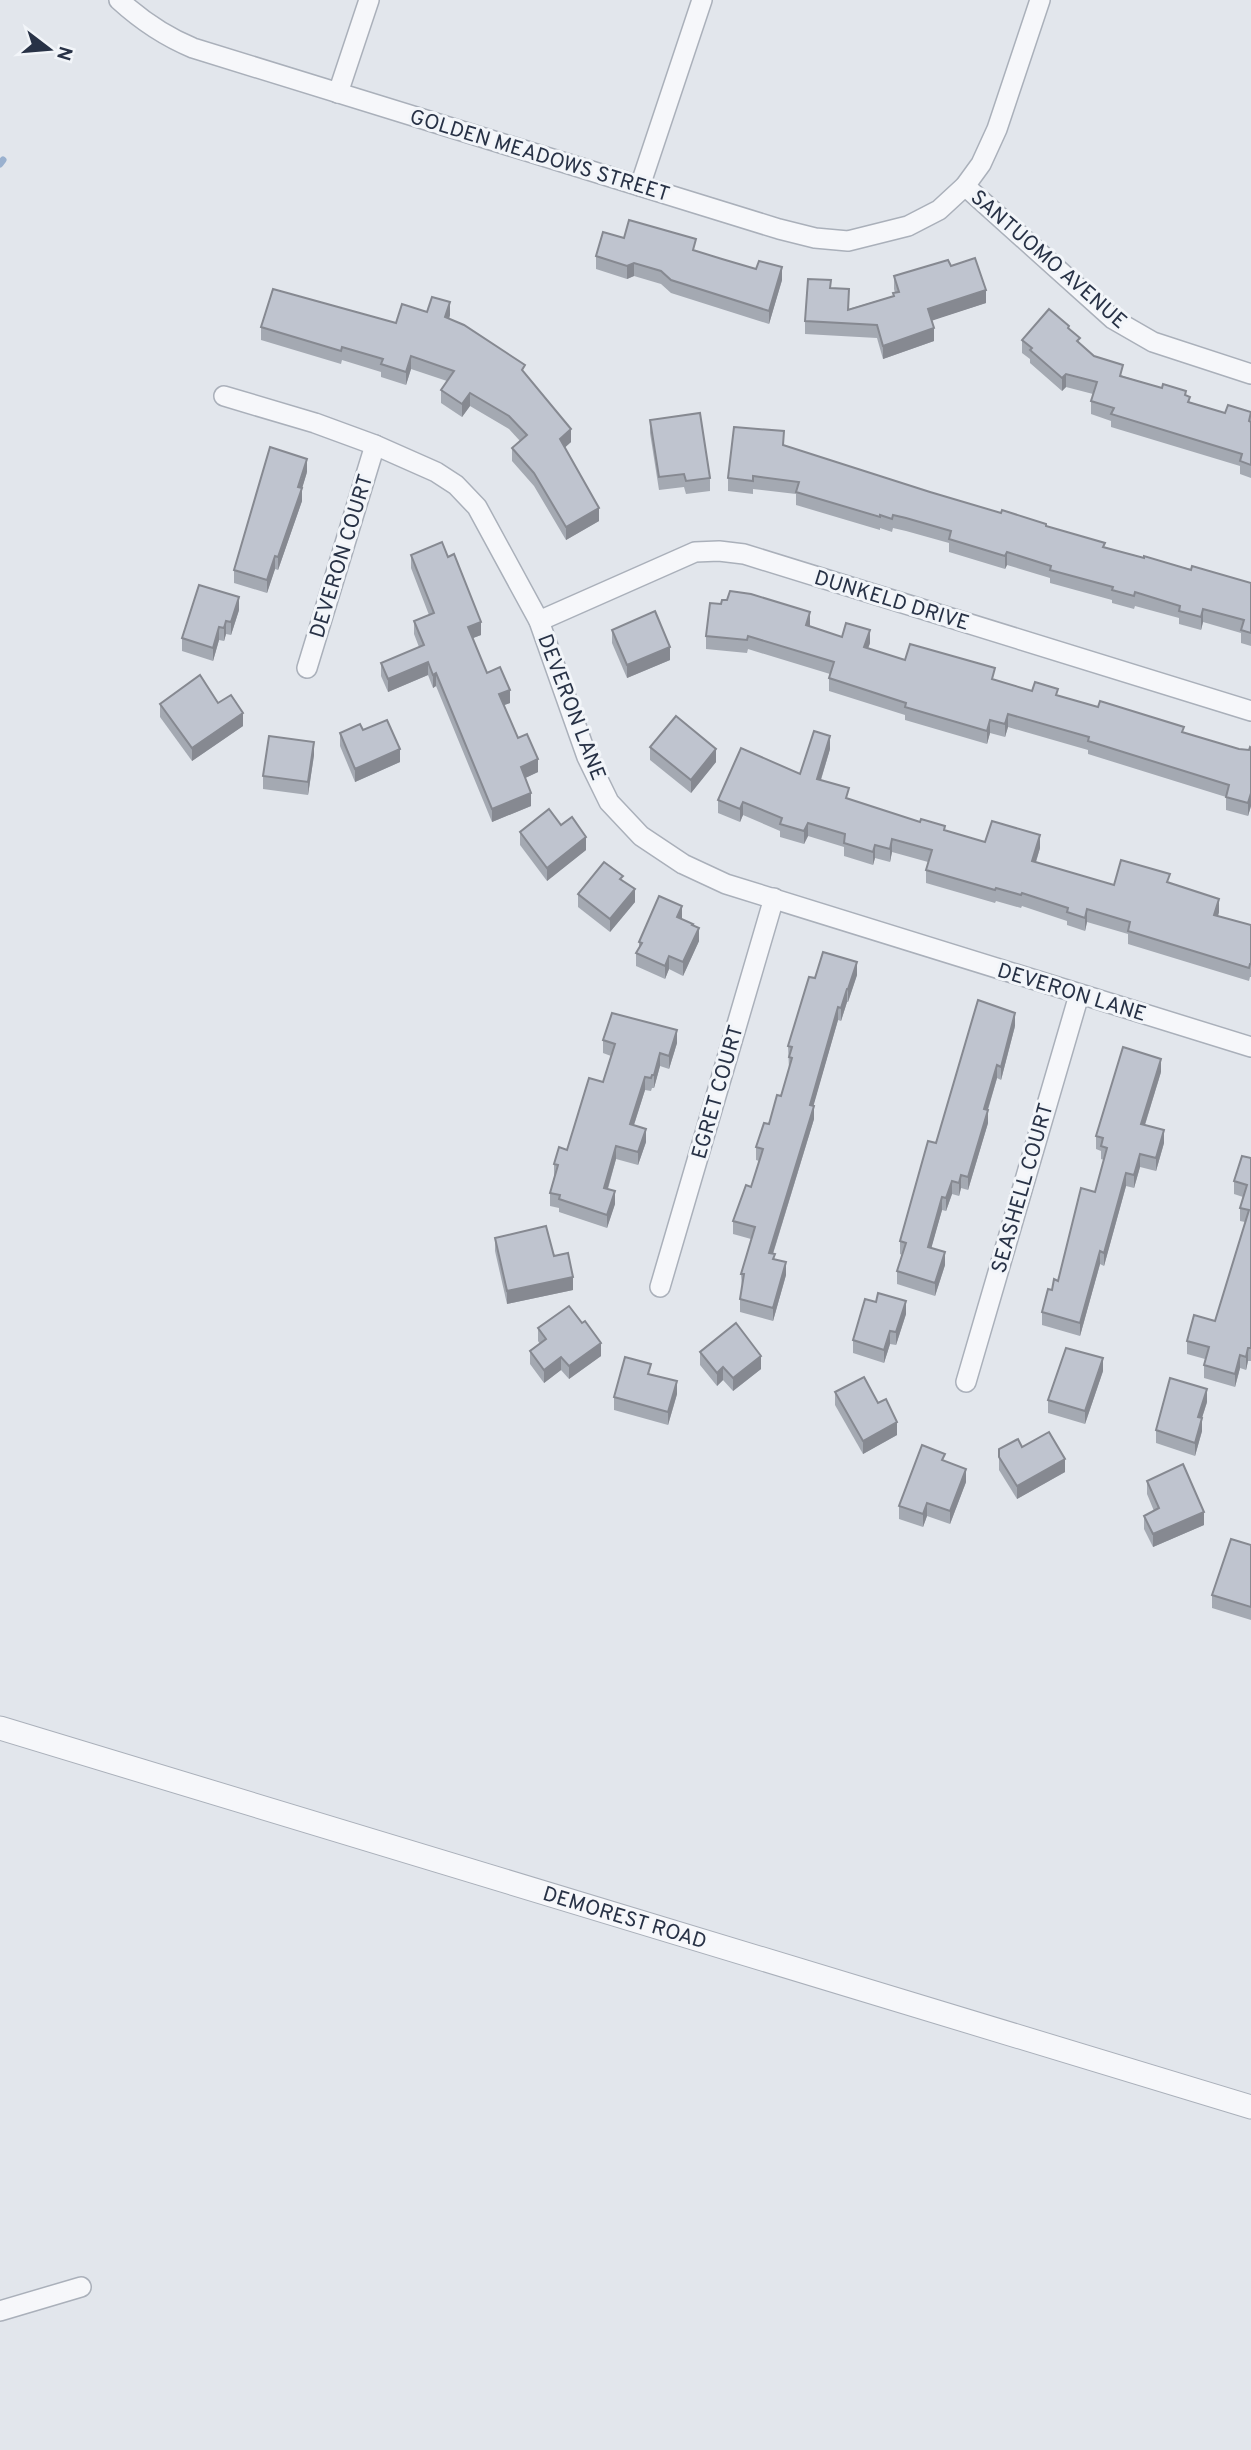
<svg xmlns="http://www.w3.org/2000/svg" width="1251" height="2450" font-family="Overpass,sans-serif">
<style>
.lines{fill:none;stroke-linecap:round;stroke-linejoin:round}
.stream{stroke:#9ab1cf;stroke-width:7}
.minor-casing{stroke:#aab0ba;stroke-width:22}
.tertiary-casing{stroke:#aab0ba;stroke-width:25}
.minor{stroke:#f6f7fa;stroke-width:19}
.tertiary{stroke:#f6f7fa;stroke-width:23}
.wall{fill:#a4a9b2}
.shaded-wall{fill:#868991}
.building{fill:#bfc4cf;stroke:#868991;stroke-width:2}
.labels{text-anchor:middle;stroke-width:6;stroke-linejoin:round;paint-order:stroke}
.street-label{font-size:21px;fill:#283246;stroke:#f2f5f9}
</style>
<rect width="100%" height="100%" fill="#e2e6ec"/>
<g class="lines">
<polyline class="stream" points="0,164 3,160"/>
<g class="minor-casing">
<g id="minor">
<path d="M 119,0 C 142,21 164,36 193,48 L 779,229 L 815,238 L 848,241 L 908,226 L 939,210 L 965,186 L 981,164 L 997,129 L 1040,0"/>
<polyline points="338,93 369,0"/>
<polyline points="640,186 702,0"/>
<polyline points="965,186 1113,319 1153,342 1251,374"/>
<polyline points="224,396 315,423 375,445 436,472 456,485 477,507 539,621 587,757 609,802 641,836 683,864 726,884 1251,1047"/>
<polyline points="539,621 695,552 719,551 744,554 1251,711"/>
<polyline points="307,668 375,445"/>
<polyline points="660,1287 774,898"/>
<polyline points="966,1382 1079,995"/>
<polyline points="0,2311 81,2287"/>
</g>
</g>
<g class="tertiary-casing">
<g id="tertiary">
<path id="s1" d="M 0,1728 L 1251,2107"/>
</g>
</g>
<use href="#minor" class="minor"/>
<use href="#tertiary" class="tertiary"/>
</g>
<g class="wall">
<polygon points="696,251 782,280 769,324 671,293 661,284 634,276 627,279 596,269 596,256"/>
<polygon points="951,266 986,303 932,320 934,341 883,359 877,338 805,334 805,321 831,288 848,309 893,296 895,293 894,289 894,276"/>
<polygon points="427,312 450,315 449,319 525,375 571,442 565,447 599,521 566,540 534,486 512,461 512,448 520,441 509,429 470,406 462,417 441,403 441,390 447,381 411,369 406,385 381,377 381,372 342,360 341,364 261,340 261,327 396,323"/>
<polygon points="1069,329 1080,343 1094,356 1123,376 1186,396 1190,402 1225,413 1251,412 1251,478 1240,474 1240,466 1111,427 1111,421 1091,414 1091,401 1093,394 1066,387 1062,391 1030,363 1030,359 1022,353 1022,340"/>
<polygon points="650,420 710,478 710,491 686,494 684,487 659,490 650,433"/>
<polygon points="784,445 930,492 1046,527 1105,547 1144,558 1251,583 1251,646 1241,643 1241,633 1203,622 1201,630 1179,624 1179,618 1135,606 1134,609 1112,603 1112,600 1050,583 1050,578 1007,565 1005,569 949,552 949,543 906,531 893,528 892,532 880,528 880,530 796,505 796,494 753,489 753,494 728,491 728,478"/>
<polygon points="307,472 302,488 302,501 278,570 275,569 267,593 234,583 234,570"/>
<polygon points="411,555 481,635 473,638 487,673 510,703 504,705 518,738 538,772 525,778 531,806 492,822 436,686 433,688 428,675 388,692 381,676 381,663 419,647 414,634 414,621 429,615 411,568"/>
<polygon points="239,610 231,635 226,634 224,641 219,640 213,661 182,651 182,638"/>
<polygon points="809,626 842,637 870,643 868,648 905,660 995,680 1032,691 1058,696 1239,749 1249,750 1251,748 1251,806 1248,816 1226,810 1226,797 1088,754 1088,750 1008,727 1005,737 990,733 987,744 905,720 905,715 829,691 829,678 830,674 748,649 747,653 706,649 706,636"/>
<polygon points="612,630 670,660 627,678 612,643"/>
<polygon points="160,704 243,726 192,761 160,717"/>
<polygon points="363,730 400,762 355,782 340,746 340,733"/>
<polygon points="650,747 716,762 691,793 650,760"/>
<polygon points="830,749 821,780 849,799 945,830 985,842 1040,848 1036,862 1114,885 1170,883 1219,912 1218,916 1251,925 1251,977 1250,977 1249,981 1128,944 1128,934 1087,922 1085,931 1067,925 1067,921 1022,906 1021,908 996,901 995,903 926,883 926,870 928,862 892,852 890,862 875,858 873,865 844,856 844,847 808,836 804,844 780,837 780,831 743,815 740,822 718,813 718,800 800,774"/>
<polygon points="314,755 308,795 263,789 263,776"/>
<polygon points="561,825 586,850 547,881 520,845 520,832"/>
<polygon points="578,894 635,902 610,932 578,907"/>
<polygon points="682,919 693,926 699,941 683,976 669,969 665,979 636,966 636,953 639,948 639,942"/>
<polygon points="857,975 848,1002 847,1002 841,1021 838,1020 813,1106 814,1119 773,1254 775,1259 786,1275 773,1321 740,1312 740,1299 742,1287 741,1274 751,1239 733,1234 733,1221 751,1187 759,1161 756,1160 756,1147 769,1124 781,1096 789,1069 788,1046 815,978"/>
<polygon points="1015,1026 1001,1080 997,1078 988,1110 988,1123 968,1190 961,1188 959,1196 952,1194 946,1211 942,1210 931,1248 945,1265 935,1296 897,1284 897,1271 902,1255 900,1254 900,1241 936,1143"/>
<polygon points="603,1040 677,1043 669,1069 660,1066 654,1088 652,1088 651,1091 645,1090 634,1125 646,1142 638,1165 616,1159 608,1189 615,1204 607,1228 559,1212 559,1208 550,1206 550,1193 554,1177 554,1164 567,1150 603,1082 611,1056 603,1053"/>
<polygon points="1161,1072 1145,1125 1164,1143 1156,1171 1140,1167 1134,1188 1126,1186 1104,1266 1100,1264 1080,1336 1042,1325 1042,1312 1052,1290 1058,1281 1095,1192 1104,1160 1101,1159 1101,1151 1096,1149 1096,1136"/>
<polygon points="1251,1158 1251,1361 1248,1361 1246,1370 1240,1368 1235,1387 1204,1378 1204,1365 1205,1359 1187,1354 1187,1341 1215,1321 1245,1222 1240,1221 1240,1208 1243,1197 1234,1194 1234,1181"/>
<polygon points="495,1238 573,1290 507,1304 495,1251"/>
<polygon points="876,1302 906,1314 896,1345 890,1344 884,1363 853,1353 853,1340"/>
<polygon points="538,1328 601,1356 569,1379 561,1370 544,1383 530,1364 530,1351 540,1344 538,1341"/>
<polygon points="700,1352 761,1369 733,1391 723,1380 717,1386 700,1365"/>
<polygon points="1103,1371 1085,1424 1048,1413 1048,1400"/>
<polygon points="651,1375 677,1394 668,1425 614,1410 614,1397"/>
<polygon points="835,1392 897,1435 863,1454 835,1405"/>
<polygon points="1207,1402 1202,1418 1202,1431 1195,1456 1156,1443 1156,1430"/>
<polygon points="1022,1447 1065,1472 1017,1499 999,1470 999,1449"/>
<polygon points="945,1461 966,1482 950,1524 927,1516 923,1527 899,1519 899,1506"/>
<polygon points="1147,1481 1204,1525 1153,1547 1144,1529 1144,1516 1154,1511 1147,1494"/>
<polygon points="1251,1545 1251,1620 1212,1608 1212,1595"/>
</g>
<g class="shaded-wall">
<polygon points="634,263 634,276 627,279 627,266"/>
<polygon points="782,267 782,280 769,324 769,311"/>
<polygon points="986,290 986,303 928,322 928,309"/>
<polygon points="450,302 450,315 445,330 445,317"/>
<polygon points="934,328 934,341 883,359 883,346"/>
<polygon points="411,356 411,369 406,385 406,372"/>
<polygon points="1066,374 1066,387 1062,391 1062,378"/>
<polygon points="470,393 470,406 462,417 462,404"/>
<polygon points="571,429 571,442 560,452 560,439"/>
<polygon points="307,459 307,472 301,492 302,488 302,501 278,570 278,557"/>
<polygon points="599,508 599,521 566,540 566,527"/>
<polygon points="1007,552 1007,565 1005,569 1005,556"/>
<polygon points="275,556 275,569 267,593 267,580"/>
<polygon points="239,597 239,610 231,635 231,622"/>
<polygon points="1203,609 1203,622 1201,630 1201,617"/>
<polygon points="810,612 810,625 806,638 806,625"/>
<polygon points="226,621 226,634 224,641 224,628"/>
<polygon points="481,622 481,635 468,640 468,627"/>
<polygon points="219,627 219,640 213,661 213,648"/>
<polygon points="870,630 870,643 864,660 864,647"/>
<polygon points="670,647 670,660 627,678 627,665"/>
<polygon points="428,662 428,675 388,692 388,679"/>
<polygon points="436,673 436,686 433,688 433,675"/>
<polygon points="510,690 510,703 499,707 499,694"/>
<polygon points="243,713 243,726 192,761 192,748"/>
<polygon points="1008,714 1008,727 1005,737 1005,724"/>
<polygon points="990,720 990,733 987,744 987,731"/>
<polygon points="830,736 830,749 817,792 817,779"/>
<polygon points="314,742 314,755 308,795 308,782"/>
<polygon points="400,749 400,762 355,782 355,769"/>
<polygon points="716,749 716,762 691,793 691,780"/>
<polygon points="538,759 538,772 521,780 521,767"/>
<polygon points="531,793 531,806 492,822 492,809"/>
<polygon points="1251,793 1251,806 1248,816 1248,803"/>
<polygon points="743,802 743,815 740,822 740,809"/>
<polygon points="808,823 808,836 804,844 804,831"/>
<polygon points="1040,835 1040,848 1032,874 1032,861"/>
<polygon points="586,837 586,850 547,881 547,868"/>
<polygon points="892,839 892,852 890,862 890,849"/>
<polygon points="875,845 875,858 873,865 873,852"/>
<polygon points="635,889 635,902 610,932 610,919"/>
<polygon points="1219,899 1219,912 1214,928 1214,915"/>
<polygon points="682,906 682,919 677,917"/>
<polygon points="1087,909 1087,922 1085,931 1085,918"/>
<polygon points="699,928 699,941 683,976 683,962"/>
<polygon points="669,956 669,969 665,979 665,966"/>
<polygon points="857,962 857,975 848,1002 848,989"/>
<polygon points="847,989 847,1002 841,1021 841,1008"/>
<polygon points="838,1007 838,1020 810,1118 810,1105"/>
<polygon points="1015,1013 1015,1026 1001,1080 1001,1067"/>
<polygon points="677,1030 677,1043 669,1069 669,1056"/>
<polygon points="660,1053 660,1066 654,1088 654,1075"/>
<polygon points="1161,1059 1161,1072 1141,1137 1141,1124"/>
<polygon points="997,1065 997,1078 984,1122 984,1109"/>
<polygon points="645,1077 645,1090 630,1137 630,1124"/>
<polygon points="814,1106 814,1119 769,1266 769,1253"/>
<polygon points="988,1110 988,1123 968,1190 968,1177"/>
<polygon points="646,1129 646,1142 638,1165 638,1152"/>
<polygon points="1164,1130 1164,1143 1156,1171 1156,1158"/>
<polygon points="616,1146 616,1159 604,1201 604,1188"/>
<polygon points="1140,1154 1140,1167 1134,1188 1134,1175"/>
<polygon points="1126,1173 1126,1186 1104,1266 1104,1253"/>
<polygon points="961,1175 961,1188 959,1196 959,1183"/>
<polygon points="952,1181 952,1194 946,1211 946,1198"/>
<polygon points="615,1191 615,1204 607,1228 607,1215"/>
<polygon points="942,1197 942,1210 928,1260 928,1247"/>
<polygon points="1100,1251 1100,1264 1080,1336 1080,1323"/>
<polygon points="945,1252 945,1265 935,1296 935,1283"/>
<polygon points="786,1262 786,1275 773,1321 773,1308"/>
<polygon points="573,1277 573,1290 507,1304 507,1291"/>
<polygon points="906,1301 906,1314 896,1345 896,1332"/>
<polygon points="890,1331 890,1344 884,1363 884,1350"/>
<polygon points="601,1343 601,1356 569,1379 569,1366"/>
<polygon points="1248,1348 1248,1361 1246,1370 1246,1357"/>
<polygon points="1240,1355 1240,1368 1235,1387 1235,1374"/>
<polygon points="761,1356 761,1369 733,1391 733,1378"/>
<polygon points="561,1357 561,1370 544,1383 544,1370"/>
<polygon points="1103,1358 1103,1371 1085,1424 1085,1411"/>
<polygon points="723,1367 723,1380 717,1386 717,1373"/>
<polygon points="677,1381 677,1394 668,1425 668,1412"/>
<polygon points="1207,1389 1207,1402 1198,1430 1198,1417"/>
<polygon points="1202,1418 1202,1431 1195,1456 1195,1443"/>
<polygon points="897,1422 897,1435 863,1454 863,1441"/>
<polygon points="1065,1459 1065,1472 1017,1499 1017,1486"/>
<polygon points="966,1469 966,1482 950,1524 950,1511"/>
<polygon points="927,1503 927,1516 923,1527 923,1514"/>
<polygon points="1204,1512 1204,1525 1153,1547 1153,1534"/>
</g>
<g class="building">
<polygon points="629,220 696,239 693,250 722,259 756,269 759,261 782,267 769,311 671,280 661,271 634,263 627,266 596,256 603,232 624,238"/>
<polygon points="975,258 986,290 928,309 934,328 883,346 877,325 805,321 808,279 831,280 830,288 849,289 848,310 894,296 893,293 899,292 894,276 948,260 951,266"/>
<polygon points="273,289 396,323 402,304 427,312 432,297 450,302 445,317 464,325 525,365 522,370 571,429 560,439 599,508 566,527 534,473 512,448 527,435 509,416 470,393 462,404 441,390 454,371 411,356 406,372 381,364 383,359 342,347 341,351 261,327"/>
<polygon points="1049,309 1069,326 1068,328 1080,338 1077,341 1094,356 1123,365 1120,376 1162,388 1163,384 1186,391 1185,395 1190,397 1188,402 1225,413 1228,405 1251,412 1249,421 1251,422 1251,465 1240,461 1242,454 1111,414 1114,408 1091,401 1097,382 1066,374 1062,378 1030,350 1032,348 1022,340"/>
<polygon points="700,413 710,478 686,481 684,474 659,477 650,420"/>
<polygon points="734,427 784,431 783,445 930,492 1001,513 1002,510 1046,524 1046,526 1105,543 1103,547 1144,558 1144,556 1191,570 1192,566 1251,583 1251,633 1241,630 1244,620 1203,609 1201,617 1179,611 1180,606 1135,592 1134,596 1112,590 1113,587 1050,570 1051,566 1007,552 1005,556 949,539 951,531 906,518 893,515 892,519 880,515 880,517 796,492 799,482 753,476 753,481 728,478"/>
<polygon points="270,447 307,459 298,487 302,488 278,557 275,556 267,580 234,570"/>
<polygon points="442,542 448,557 454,554 481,622 468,627 487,673 500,667 510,690 499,694 518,738 527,734 538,759 521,767 531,793 492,809 436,673 433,675 428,662 388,679 381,663 424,645 414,621 434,613 411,555"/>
<polygon points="199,585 239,597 231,622 226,621 224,628 219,627 213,648 182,638"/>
<polygon points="730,591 751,594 810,612 806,625 842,637 846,623 870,630 864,647 905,660 910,644 995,668 992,679 1032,691 1035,682 1058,689 1056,695 1098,707 1100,701 1184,727 1182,732 1239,749 1249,750 1250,747 1251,748 1251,793 1248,803 1226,797 1229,785 1088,741 1089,737 1008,714 1005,724 990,720 987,731 905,707 906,703 829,678 834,662 748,636 747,640 706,636 710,603 721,604 722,600 727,600"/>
<polygon points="655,611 670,647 627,665 612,630"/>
<polygon points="200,675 218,703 231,695 243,713 192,748 160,704"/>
<polygon points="676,716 716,749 691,780 650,747"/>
<polygon points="387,720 400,749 355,769 340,733 360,724 363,730"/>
<polygon points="814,731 830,736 817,779 849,788 846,798 920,822 921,819 945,826 944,830 985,842 992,821 1040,835 1032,861 1114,885 1121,860 1170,874 1167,882 1219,899 1214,915 1251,925 1251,964 1250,964 1249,968 1128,931 1130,922 1087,909 1085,918 1067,912 1068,908 1022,893 1021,895 996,888 995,890 926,870 932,850 892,839 890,849 875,845 873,852 844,843 845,834 808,823 804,831 780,824 782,818 743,802 740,809 718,800 741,748 800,774"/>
<polygon points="269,736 314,742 308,782 263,776"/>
<polygon points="549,809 561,825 572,817 586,837 547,868 520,832"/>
<polygon points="604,862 623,876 620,879 635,889 610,919 578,894"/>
<polygon points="659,896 682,906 677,917 693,924 692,925 699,928 683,962 669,956 665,966 636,953 642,943 639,942"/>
<polygon points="823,952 857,962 848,989 847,989 841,1008 838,1007 810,1105 814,1106 769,1253 775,1254 773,1259 786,1262 773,1308 740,1299 744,1274 741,1274 755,1227 733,1221 746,1185 751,1187 763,1149 756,1147 764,1123 769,1124 777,1095 781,1096 792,1058 789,1057 792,1047 788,1046 809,977 815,978"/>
<polygon points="978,1000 1015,1013 1001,1067 997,1065 984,1109 988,1110 968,1177 961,1175 959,1183 952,1181 946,1198 942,1197 928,1247 945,1252 935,1283 897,1271 906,1243 900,1241 928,1141 936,1143"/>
<polygon points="612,1013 677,1030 669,1056 660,1053 654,1075 652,1075 651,1078 645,1077 630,1124 646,1129 638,1152 616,1146 604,1188 615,1191 607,1215 559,1199 560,1195 550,1193 558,1165 554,1164 559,1147 567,1150 589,1078 603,1082 615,1044 603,1040"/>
<polygon points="1123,1047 1161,1059 1141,1124 1164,1130 1156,1158 1140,1154 1134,1175 1126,1173 1104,1253 1100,1251 1080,1323 1042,1312 1048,1289 1052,1290 1054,1279 1058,1281 1081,1188 1095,1192 1107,1148 1101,1146 1103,1138 1096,1136"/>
<polygon points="1242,1156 1251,1158 1251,1348 1248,1348 1246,1357 1240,1355 1235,1374 1204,1365 1209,1347 1187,1341 1194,1315 1215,1321 1249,1210 1240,1208 1247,1185 1234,1181"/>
<polygon points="546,1226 554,1256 568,1253 573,1277 507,1291 495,1238"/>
<polygon points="878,1293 906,1301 896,1332 890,1331 884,1350 853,1340 865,1299 876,1302"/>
<polygon points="569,1306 582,1323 585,1321 601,1343 569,1366 561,1357 544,1370 530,1351 546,1339 538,1328"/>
<polygon points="736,1323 761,1356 733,1378 723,1367 717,1373 700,1352"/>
<polygon points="1066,1348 1103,1358 1085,1411 1048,1400"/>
<polygon points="625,1357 651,1364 648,1374 677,1381 668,1412 614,1397"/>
<polygon points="864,1377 878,1403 886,1399 897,1422 863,1441 835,1392"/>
<polygon points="1170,1378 1207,1389 1198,1417 1202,1418 1195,1443 1156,1430"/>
<polygon points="1049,1432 1065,1459 1017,1486 999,1457 999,1449 1018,1439 1022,1447"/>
<polygon points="922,1445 945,1454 942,1460 966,1469 950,1511 927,1503 923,1514 899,1506"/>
<polygon points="1183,1464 1204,1512 1153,1534 1144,1516 1159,1508 1147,1481"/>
<polygon points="1231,1539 1251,1545 1251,1607 1212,1595"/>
</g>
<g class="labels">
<g class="street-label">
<text transform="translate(540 155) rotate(17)" y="7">GOLDEN MEADOWS STREET</text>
<text transform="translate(1049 259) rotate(41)" y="7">SANTUOMO AVENUE</text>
<text transform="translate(341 556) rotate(-73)" y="7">DEVERON COURT</text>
<text transform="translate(892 600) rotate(17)" y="7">DUNKELD DRIVE</text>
<text transform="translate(572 707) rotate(69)" y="7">DEVERON LANE</text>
<text transform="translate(1072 992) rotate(17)" y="7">DEVERON LANE</text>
<text transform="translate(717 1092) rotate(-74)" y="7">EGRET COURT</text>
<text transform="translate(1022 1188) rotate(-74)" y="7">SEASHELL COURT</text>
<text dy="7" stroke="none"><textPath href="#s1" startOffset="653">DEMOREST ROAD</textPath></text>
</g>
</g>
<g transform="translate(49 49) rotate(106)" stroke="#f2f5f9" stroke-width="5" paint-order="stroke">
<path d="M0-5L12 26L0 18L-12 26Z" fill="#283246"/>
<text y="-10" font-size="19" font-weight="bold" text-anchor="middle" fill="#283246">N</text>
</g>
</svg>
